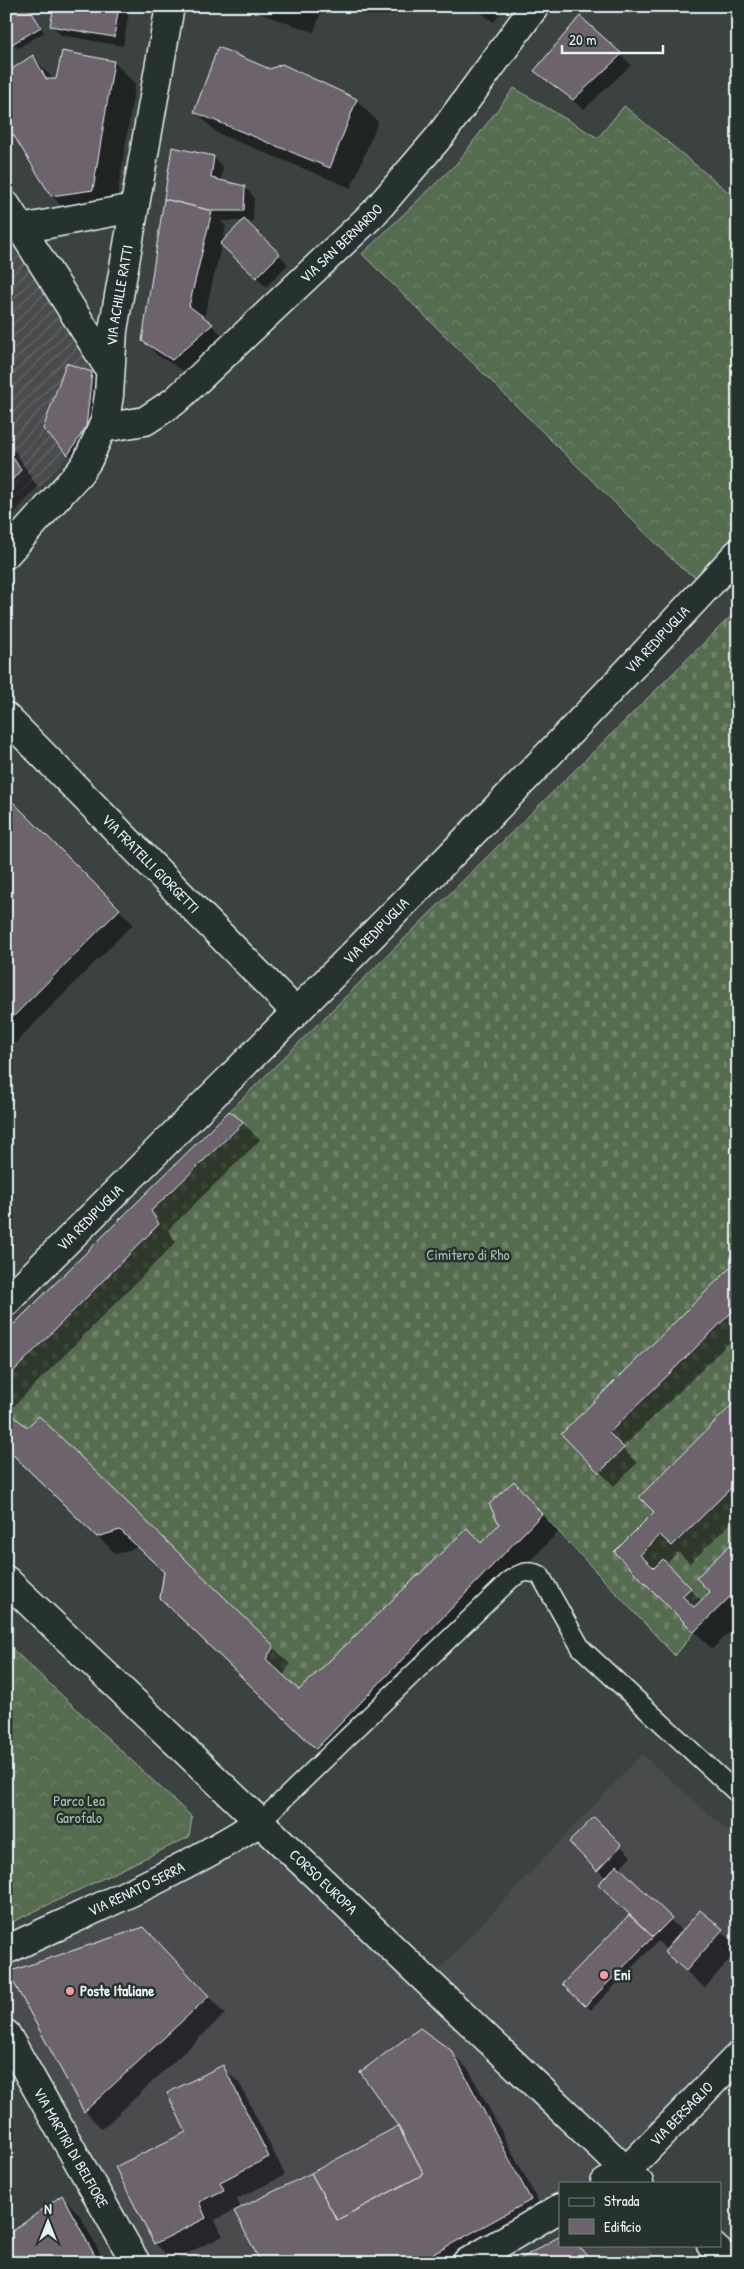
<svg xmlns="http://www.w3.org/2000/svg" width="744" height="2269" font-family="'Patrick Hand',sans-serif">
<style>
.built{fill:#4a4c4d}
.industrial{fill:url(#industrial-furrows)}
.forest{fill:url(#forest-crowns);stroke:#a0aea4}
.cemetery{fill:url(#cemetery-stones);stroke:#a0aea4}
.shadow{fill:#0007}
.building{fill:#6c646c;stroke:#e8f1f8}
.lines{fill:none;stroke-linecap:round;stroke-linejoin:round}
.service-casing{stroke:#e8f1f8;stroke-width:21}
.minor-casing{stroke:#e8f1f8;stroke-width:31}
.tertiary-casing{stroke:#e8f1f8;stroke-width:31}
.secondary-casing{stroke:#e8f1f8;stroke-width:31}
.service{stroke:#26332d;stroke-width:18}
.minor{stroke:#26332d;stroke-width:28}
.tertiary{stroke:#26332d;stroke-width:28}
.secondary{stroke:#26332d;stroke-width:28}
.poi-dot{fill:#ff9aa2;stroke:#26332d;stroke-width:2}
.labels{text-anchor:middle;stroke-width:5;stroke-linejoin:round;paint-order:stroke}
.street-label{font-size:15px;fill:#e8f1f8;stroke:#26332d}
.park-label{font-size:15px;fill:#aebcb5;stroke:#26332d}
.poi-label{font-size:15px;font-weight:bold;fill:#e8f1f8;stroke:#26332d;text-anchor:start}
</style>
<defs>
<pattern id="industrial-furrows" width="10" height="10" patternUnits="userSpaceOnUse" patternTransform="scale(1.25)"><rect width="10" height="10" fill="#4a4c4d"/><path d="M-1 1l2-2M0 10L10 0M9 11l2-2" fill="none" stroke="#646667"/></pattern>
<pattern id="forest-crowns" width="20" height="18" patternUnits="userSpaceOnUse" patternTransform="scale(1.25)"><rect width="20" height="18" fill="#576c50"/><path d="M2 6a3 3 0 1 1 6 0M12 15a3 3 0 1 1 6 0" fill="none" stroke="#6f816a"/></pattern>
<pattern id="cemetery-stones" width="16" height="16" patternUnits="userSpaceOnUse" patternTransform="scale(1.25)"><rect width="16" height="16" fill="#576c50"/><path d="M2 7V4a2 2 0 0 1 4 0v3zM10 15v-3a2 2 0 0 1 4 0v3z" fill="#6f816a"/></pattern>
</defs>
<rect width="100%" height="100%" fill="#3b4240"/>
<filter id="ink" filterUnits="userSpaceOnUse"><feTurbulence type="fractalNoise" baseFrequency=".02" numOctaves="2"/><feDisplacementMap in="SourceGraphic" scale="10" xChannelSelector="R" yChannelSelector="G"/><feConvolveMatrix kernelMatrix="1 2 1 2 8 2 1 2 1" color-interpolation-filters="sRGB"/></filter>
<g filter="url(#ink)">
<g class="built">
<polygon points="642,1754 738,1840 738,2044 626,2159 433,1976"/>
<polygon points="260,1829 616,2170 594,2183 560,2183 560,2202 455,2263 143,2263 6,2021 6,1954"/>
<polygon points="560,2236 560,2245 645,2245 665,2263 513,2263"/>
</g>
<polygon class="industrial" points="6,233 92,372 86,427 68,455 6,525"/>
<g class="forest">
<polygon points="514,88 598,138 624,106 738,200 738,532 697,578 681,568 362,254 457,163"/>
<polygon points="6,1643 192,1817 189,1837 6,1925"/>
</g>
<polygon class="cemetery" points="738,609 738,1589 694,1632 675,1656 542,1514 316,1749 160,1598 164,1572 120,1530 97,1537 6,1448 6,1332"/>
<g class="shadow">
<polygon points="6,6 35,6 30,9 44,32 18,48 13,43"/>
<polygon points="55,6 130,6 123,46 61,35 51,25"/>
<polygon points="255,6 323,6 314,32 264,15"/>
<polygon points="471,6 505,6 494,22"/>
<polygon points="647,6 659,6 654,12"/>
<polygon points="580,18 631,65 584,109 546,81 536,71"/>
<polygon points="33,57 55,81 114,62 135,84 115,212 73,218 52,196"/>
<polygon points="270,70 356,100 378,122 351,188 217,133 195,111"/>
<polygon points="213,157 223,167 221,182 244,187 254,197 253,221 220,221 226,226 204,318 226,339 187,373 157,355 143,340"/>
<polygon points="244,221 288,264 266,287 222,244"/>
<polygon points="92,373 102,384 78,464 45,429"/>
<polygon points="6,444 16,453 38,488 6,523"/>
<polygon points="6,796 133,924 6,1052"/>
<polygon points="243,1123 260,1140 168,1230 176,1242 7,1413 28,1429 39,1418 290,1664 283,1676 299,1691 481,1544 500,1524 514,1483 531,1500 558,1532 334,1766 179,1616 165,1572 139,1547 116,1554 6,1447 6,1333"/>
<polygon points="738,1262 738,1334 622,1448 637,1463 614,1486 563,1434"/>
<polygon points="738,1401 738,1516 690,1563 678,1552 666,1564 702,1601 712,1592 738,1539 738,1624 712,1649 616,1552 656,1512"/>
<polygon points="594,1819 631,1856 619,1869 683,1932 700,1912 738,1946 738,1950 705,1988 683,1969 658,1941 591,2010 564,1984 631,1915 606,1878 570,1842"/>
<polygon points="161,1946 225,2014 102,2129 85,2111 10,1973"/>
<polygon points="451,2052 469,2070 547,2218 466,2263 263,2263 235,2210 215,2220 223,2236 172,2261 155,2243 188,2133 222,2066 240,2084 285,2175 237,2199 241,2208 400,2127"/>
<polygon points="62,2196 79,2214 105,2263 6,2263"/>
</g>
<g class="building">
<polygon points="6,6 28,6 41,27 12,44 6,35"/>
<polygon points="54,6 119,6 114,37 50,26"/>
<polygon points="580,16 622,54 573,100 534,71"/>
<polygon points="218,47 270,69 282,64 357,99 330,168 194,112"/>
<polygon points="62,51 114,61 93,190 51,196 6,123 6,73 33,55 46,79 56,79"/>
<polygon points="172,147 214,156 211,178 245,186 244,211 212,211 164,199"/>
<polygon points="164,199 212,211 189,306 213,324 172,360 142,341"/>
<polygon points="244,219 280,254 256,278 220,244"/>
<polygon points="66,363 92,372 86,427 68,455 43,429"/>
<polygon points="6,447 21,470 6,487"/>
<polygon points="6,795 120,909 6,1024"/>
<polygon points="229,1111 244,1122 151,1211 159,1224 6,1379 6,1332"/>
<polygon points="738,1260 738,1306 609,1433 624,1448 599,1473 561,1434"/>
<polygon points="738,1399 738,1481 672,1546 660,1535 640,1555 654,1568 663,1559 691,1588 682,1596 694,1607 710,1592 696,1578 738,1537 738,1589 694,1632 614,1552 654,1512 639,1497"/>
<polygon points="6,1410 27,1427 39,1416 274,1646 266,1659 299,1690 467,1528 481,1543 499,1524 489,1504 514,1481 542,1514 316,1749 160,1598 164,1572 120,1530 97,1537 6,1448"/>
<polygon points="594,1817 622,1845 597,1871 569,1842"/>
<polygon points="617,1865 672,1918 653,1937 598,1884"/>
<polygon points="700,1910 723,1929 686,1971 664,1952"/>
<polygon points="629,1915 653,1937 585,2006 562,1984"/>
<polygon points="144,1927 209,1996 84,2112 8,1972"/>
<polygon points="420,2028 452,2051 531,2200 417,2263 261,2263 234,2211 311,2173 337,2220 424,2174 398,2126 360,2072"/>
<polygon points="223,2065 269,2157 220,2182 224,2190 199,2202 206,2218 154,2244 115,2167 186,2132 167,2093"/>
<polygon points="398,2126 424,2174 337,2220 311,2173"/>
<polygon points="62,2195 95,2256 86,2263 6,2263 6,2236"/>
<polygon points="560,2236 560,2245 577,2245 596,2263 513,2263"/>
</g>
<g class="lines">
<g class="service-casing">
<path id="service" d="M 261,1821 L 511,1579 C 522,1572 528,1570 540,1575 L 581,1648 L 738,1794"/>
</g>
<g class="minor-casing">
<g id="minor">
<polyline points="6,205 110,370"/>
<polyline points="21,229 134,208"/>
<path id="s1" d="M 103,428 L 145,421 L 175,401 L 374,213 L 440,136 L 535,6"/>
<path id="s2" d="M 6,717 L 296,1012"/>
<path id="s3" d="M 6,1302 C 253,1055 502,810 738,553"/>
<path id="s4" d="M 6,1950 C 92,1910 181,1873 261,1821"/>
<path id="s5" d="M 6,2034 L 136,2263"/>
<path id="s6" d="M 605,2183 L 626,2171 L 738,2056"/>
<polyline points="466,2263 560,2208"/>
</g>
</g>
<g class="tertiary-casing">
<g id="tertiary">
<path id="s7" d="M 6,554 L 80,472 L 88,460 L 105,421 L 109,395 L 113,330 L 170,6"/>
</g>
</g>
<g class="secondary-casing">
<g id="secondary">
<path id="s8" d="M 6,1580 L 639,2183"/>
<polyline points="711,2245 731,2263"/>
</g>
</g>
<use href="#service" class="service"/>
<use href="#minor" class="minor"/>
<use href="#tertiary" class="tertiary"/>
<use href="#secondary" class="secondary"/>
</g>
</g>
<g class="poi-dot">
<circle cx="604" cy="1975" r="5"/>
<circle cx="70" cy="1991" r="5"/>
</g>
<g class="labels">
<g class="street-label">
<text dy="5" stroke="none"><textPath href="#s1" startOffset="308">VIA SAN BERNARDO</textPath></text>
<text dy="5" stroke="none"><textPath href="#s7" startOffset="294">VIA ACHILLE RATTI</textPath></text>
<text dy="5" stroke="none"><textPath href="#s3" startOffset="929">VIA REDIPUGLIA</textPath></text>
<text dy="5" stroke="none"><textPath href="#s2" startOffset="206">VIA FRATELLI GIORGETTI</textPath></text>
<text dy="5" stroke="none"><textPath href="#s3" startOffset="524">VIA REDIPUGLIA</textPath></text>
<text dy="5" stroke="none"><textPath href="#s3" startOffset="119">VIA REDIPUGLIA</textPath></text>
<text dy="5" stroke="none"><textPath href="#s8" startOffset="438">CORSO EUROPA</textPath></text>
<text dy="5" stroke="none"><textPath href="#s4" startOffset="144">VIA RENATO SERRA</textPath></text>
<text dy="5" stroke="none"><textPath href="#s6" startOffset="104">VIA BERSAGLIO</textPath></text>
<text dy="5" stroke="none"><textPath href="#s5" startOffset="131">VIA MARTIRI DI BELFIORE</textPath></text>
</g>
<g class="park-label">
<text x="468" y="1260">Cimitero di Rho</text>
<text x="79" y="1806">Parco Lea<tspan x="79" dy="17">Garofalo</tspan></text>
</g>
<g class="poi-label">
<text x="614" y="1980">Eni</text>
<text x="80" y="1996">Poste Italiane</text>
</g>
</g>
<rect width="744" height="2269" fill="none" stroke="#26332d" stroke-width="25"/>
<rect x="12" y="12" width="719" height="2244" fill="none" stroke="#e8f1f8" stroke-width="2" filter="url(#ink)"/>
<rect x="559" y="2182" width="162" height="65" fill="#26332d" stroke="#747f7e"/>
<rect x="569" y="2198" width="25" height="8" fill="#26332d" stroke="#747f7e"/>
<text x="604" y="2206" font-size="15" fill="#e8f1f8">Strada</text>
<rect x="569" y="2219" width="25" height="15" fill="#6c646c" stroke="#747f7e"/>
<text x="604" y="2232" font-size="15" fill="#e8f1f8">Edificio</text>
<g transform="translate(48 2222)" stroke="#26332d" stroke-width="4" paint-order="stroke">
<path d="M0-4L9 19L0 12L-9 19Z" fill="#e8f1f8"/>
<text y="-8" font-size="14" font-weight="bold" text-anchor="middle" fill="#e8f1f8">N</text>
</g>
<path d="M562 45v8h101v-8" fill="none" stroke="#e8f1f8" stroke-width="2.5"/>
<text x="569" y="45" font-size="15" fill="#e8f1f8" stroke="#26332d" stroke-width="4" paint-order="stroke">20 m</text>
</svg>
